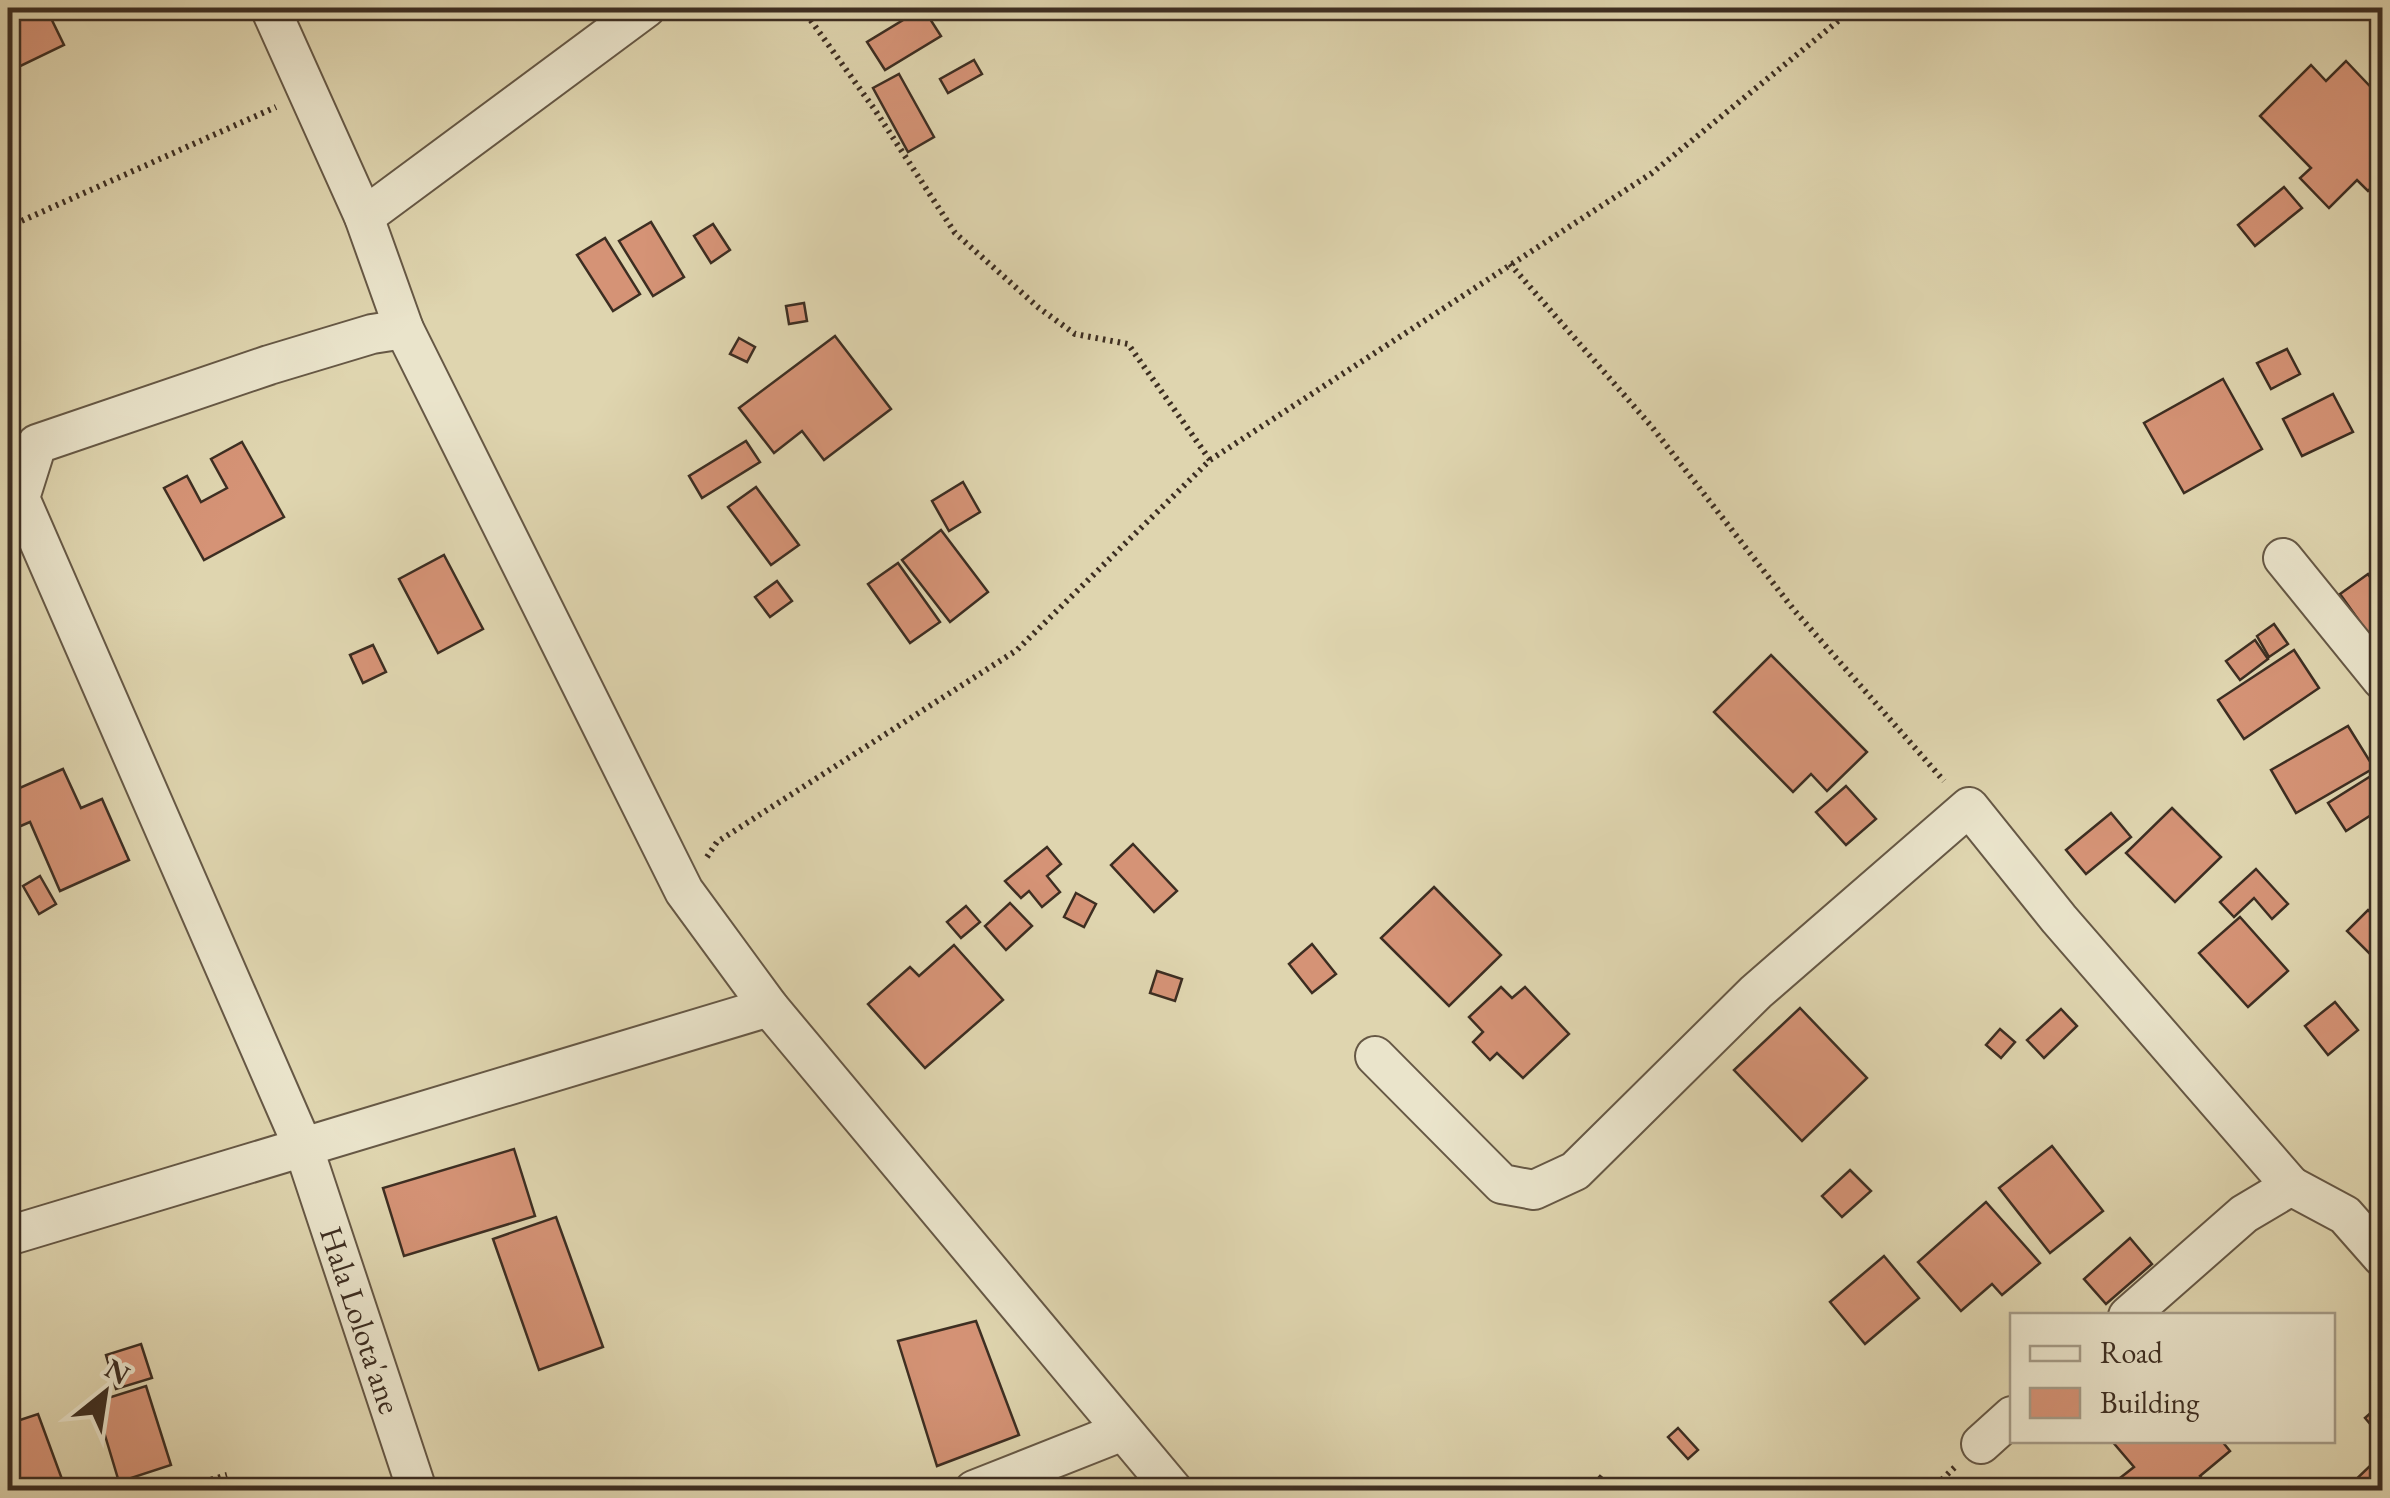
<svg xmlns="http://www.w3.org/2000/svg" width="2390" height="1498" font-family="'EB Garamond',serif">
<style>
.building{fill:#d59376;stroke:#3d2e22;stroke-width:2.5}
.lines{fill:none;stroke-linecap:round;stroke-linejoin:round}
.minor-casing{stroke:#665845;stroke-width:42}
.path{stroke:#3d2e22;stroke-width:6;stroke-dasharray:2.5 5;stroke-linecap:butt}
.minor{stroke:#eae4cb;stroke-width:38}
.labels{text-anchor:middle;stroke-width:9;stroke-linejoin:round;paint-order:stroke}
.street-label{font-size:32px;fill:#3d2e22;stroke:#eae4cb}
</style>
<rect width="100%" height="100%" fill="#dfd5af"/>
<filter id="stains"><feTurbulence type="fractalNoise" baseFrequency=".002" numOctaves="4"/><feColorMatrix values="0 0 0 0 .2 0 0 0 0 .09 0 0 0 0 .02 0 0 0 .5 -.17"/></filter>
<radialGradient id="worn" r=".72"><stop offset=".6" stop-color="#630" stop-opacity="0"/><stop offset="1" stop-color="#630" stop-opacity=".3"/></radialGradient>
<g class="building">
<polygon points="36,8 46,8 64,45 8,72 8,21"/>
<polygon points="923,8 941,36 885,70 867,42"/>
<polygon points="974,60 982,74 948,93 940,79"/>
<polygon points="2346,61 2382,99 2382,154 2376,160 2382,167 2382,177 2368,191 2357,180 2329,208 2300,178 2311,168 2260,116 2311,65 2326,81"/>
<polygon points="899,74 934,137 908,152 873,88"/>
<polygon points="2284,187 2302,208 2255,246 2238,225"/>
<polygon points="651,222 684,277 653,296 619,241"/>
<polygon points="713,224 730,250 711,263 694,236"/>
<polygon points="605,238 640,294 613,311 577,255"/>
<polygon points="804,303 807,321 789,324 786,306"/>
<polygon points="835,336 891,409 824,460 802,431 774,453 739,408"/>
<polygon points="739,338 755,347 747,362 730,354"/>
<polygon points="2287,349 2300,374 2271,389 2257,363"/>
<polygon points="2223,379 2262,449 2184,493 2144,423"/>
<polygon points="2333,394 2353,432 2302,456 2283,419"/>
<polygon points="746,441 760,462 702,498 689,476"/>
<polygon points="242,442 284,517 204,560 164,488 187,476 201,502 227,488 211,459"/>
<polygon points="963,482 980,512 949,531 932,501"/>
<polygon points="756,487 799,545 771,565 728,507"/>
<polygon points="941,530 988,592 950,622 902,560"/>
<polygon points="444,555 483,629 438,653 399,579"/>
<polygon points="898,563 940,622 910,643 868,584"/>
<polygon points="2368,574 2382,594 2382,637 2375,643 2340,594"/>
<polygon points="777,581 792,601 770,617 755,597"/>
<polygon points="2274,624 2288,644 2269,657 2257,636"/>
<polygon points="2255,640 2268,659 2240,680 2226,661"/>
<polygon points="373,645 386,672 363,683 350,655"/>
<polygon points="2294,650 2319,688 2244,739 2218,700"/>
<polygon points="1771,655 1867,752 1827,791 1811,774 1793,792 1714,712"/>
<polygon points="2348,726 2374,768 2296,813 2271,770"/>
<polygon points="63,769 81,808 102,799 129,860 60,891 30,822 16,828 8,809 8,793"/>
<polygon points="2382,769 2382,808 2346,831 2328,803"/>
<polygon points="1846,786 1876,819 1846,845 1816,812"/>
<polygon points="2172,808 2221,857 2175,902 2126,853"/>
<polygon points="2111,813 2131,837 2086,874 2066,850"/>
<polygon points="1133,844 1177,891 1154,912 1111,865"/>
<polygon points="1047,847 1061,864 1047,876 1060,892 1042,907 1029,891 1021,898 1005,881"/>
<polygon points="2256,869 2288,904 2272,919 2254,898 2234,917 2220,902"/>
<polygon points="40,876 56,904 39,914 23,886"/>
<polygon points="1434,887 1501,955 1449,1006 1381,938"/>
<polygon points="1076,893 1096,904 1084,927 1064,917"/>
<polygon points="1010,903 1032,926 1006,950 985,926"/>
<polygon points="966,906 980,922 961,938 947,922"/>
<polygon points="2368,910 2382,925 2382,966 2347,931"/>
<polygon points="2240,917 2288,971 2248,1007 2199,953"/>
<polygon points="1312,944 1336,974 1312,993 1289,964"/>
<polygon points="954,945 1003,1000 925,1068 868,1004 910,967 919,976"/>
<polygon points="1157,971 1182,979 1175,1001 1150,993"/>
<polygon points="1501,987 1512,998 1525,987 1569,1034 1523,1078 1497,1053 1490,1060 1473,1042 1483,1032 1469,1017"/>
<polygon points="2335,1002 2358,1030 2328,1055 2305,1026"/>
<polygon points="1800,1008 1867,1078 1802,1141 1734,1070"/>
<polygon points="2061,1009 2077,1026 2044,1058 2027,1040"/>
<polygon points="2000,1029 2015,1042 2001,1058 1986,1045"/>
<polygon points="2052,1146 2103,1211 2050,1253 1999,1188"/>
<polygon points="514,1149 535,1216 404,1256 383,1188"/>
<polygon points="1850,1170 1871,1191 1842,1217 1822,1196"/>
<polygon points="1986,1202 2040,1263 2002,1295 1992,1284 1961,1311 1918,1262"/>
<polygon points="556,1217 603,1347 539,1370 493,1239"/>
<polygon points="2130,1238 2152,1264 2106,1304 2084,1279"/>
<polygon points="1884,1256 1919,1298 1865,1344 1830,1302"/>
<polygon points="976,1321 1019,1435 937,1466 898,1341"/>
<polygon points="141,1344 152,1378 116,1389 106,1355"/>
<polygon points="146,1386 171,1465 119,1482 95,1402"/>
<polygon points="2382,1403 2382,1438 2365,1418"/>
<polygon points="38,1414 66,1490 8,1490 8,1424"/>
<polygon points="1678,1428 1698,1450 1688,1459 1668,1437"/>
<polygon points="2111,1440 2221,1440 2230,1451 2200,1476 2208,1486 2202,1490 2130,1490 2120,1478 2134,1467"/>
<polygon points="2374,1462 2382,1471 2382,1490 2345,1490"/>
<polygon points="1600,1476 1617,1490 1588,1490"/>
</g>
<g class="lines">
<g class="minor-casing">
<g id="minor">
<polyline points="270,8 364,217 404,329 684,891 769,1007 1173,1490"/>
<polyline points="364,217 646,8"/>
<path id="s1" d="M 404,329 L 372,334 L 269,365 L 37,444 L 20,498 L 304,1149 L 417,1490"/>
<polyline points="2283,558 2382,680"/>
<polyline points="1375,1056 1502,1184 1534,1190 1575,1171 1756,992 1969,807 2059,919 2291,1186"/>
<polyline points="8,1236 769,1007"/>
<polyline points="2128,1316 2244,1214 2291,1186 2345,1215 2382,1257"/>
<polyline points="1981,1444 2012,1416"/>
<polyline points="974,1490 1123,1431"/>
</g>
</g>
<g class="path">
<polyline points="802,8 875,110 955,233 1039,308 1075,334 1128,344 1210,460"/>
<polyline points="8,227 276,107"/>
<polyline points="1510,264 1652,427 1794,610 1944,781"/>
<polyline points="707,857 717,842 1017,650 1210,460 1652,173 1854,8"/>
<polyline points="175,1490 227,1475"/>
<polyline points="1931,1490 1955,1467"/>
</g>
<use href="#minor" class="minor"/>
</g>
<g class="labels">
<g class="street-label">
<text dy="11" stroke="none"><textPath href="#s1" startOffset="1332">Hala Lolota'ane</textPath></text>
</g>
</g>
<rect width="2390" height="1498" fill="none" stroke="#dfd5af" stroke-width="40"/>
<rect x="10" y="10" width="2370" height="1478" fill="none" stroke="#3d2e22" stroke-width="5"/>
<rect x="20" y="20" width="2350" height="1458" fill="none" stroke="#3d2e22" stroke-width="2.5"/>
<rect x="2010" y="1313" width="325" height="130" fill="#eae4cb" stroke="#a59b87" stroke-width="2.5"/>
<rect x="2030" y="1346" width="50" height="15" fill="#eae4cb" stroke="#a59b87" stroke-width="2.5"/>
<text x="2100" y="1363" font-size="30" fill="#3d2e22">Road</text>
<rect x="2030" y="1388" width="50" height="30" fill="#d59376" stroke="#a59b87" stroke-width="2.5"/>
<text x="2100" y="1413" font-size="30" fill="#3d2e22">Building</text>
<g transform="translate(105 1393) rotate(30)" stroke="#eae4cb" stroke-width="8" paint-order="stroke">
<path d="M0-8L18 38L0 25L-18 38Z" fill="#3d2e22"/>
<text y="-15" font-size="28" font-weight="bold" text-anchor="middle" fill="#3d2e22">N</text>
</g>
<rect width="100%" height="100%" filter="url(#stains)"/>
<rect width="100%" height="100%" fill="url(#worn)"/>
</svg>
